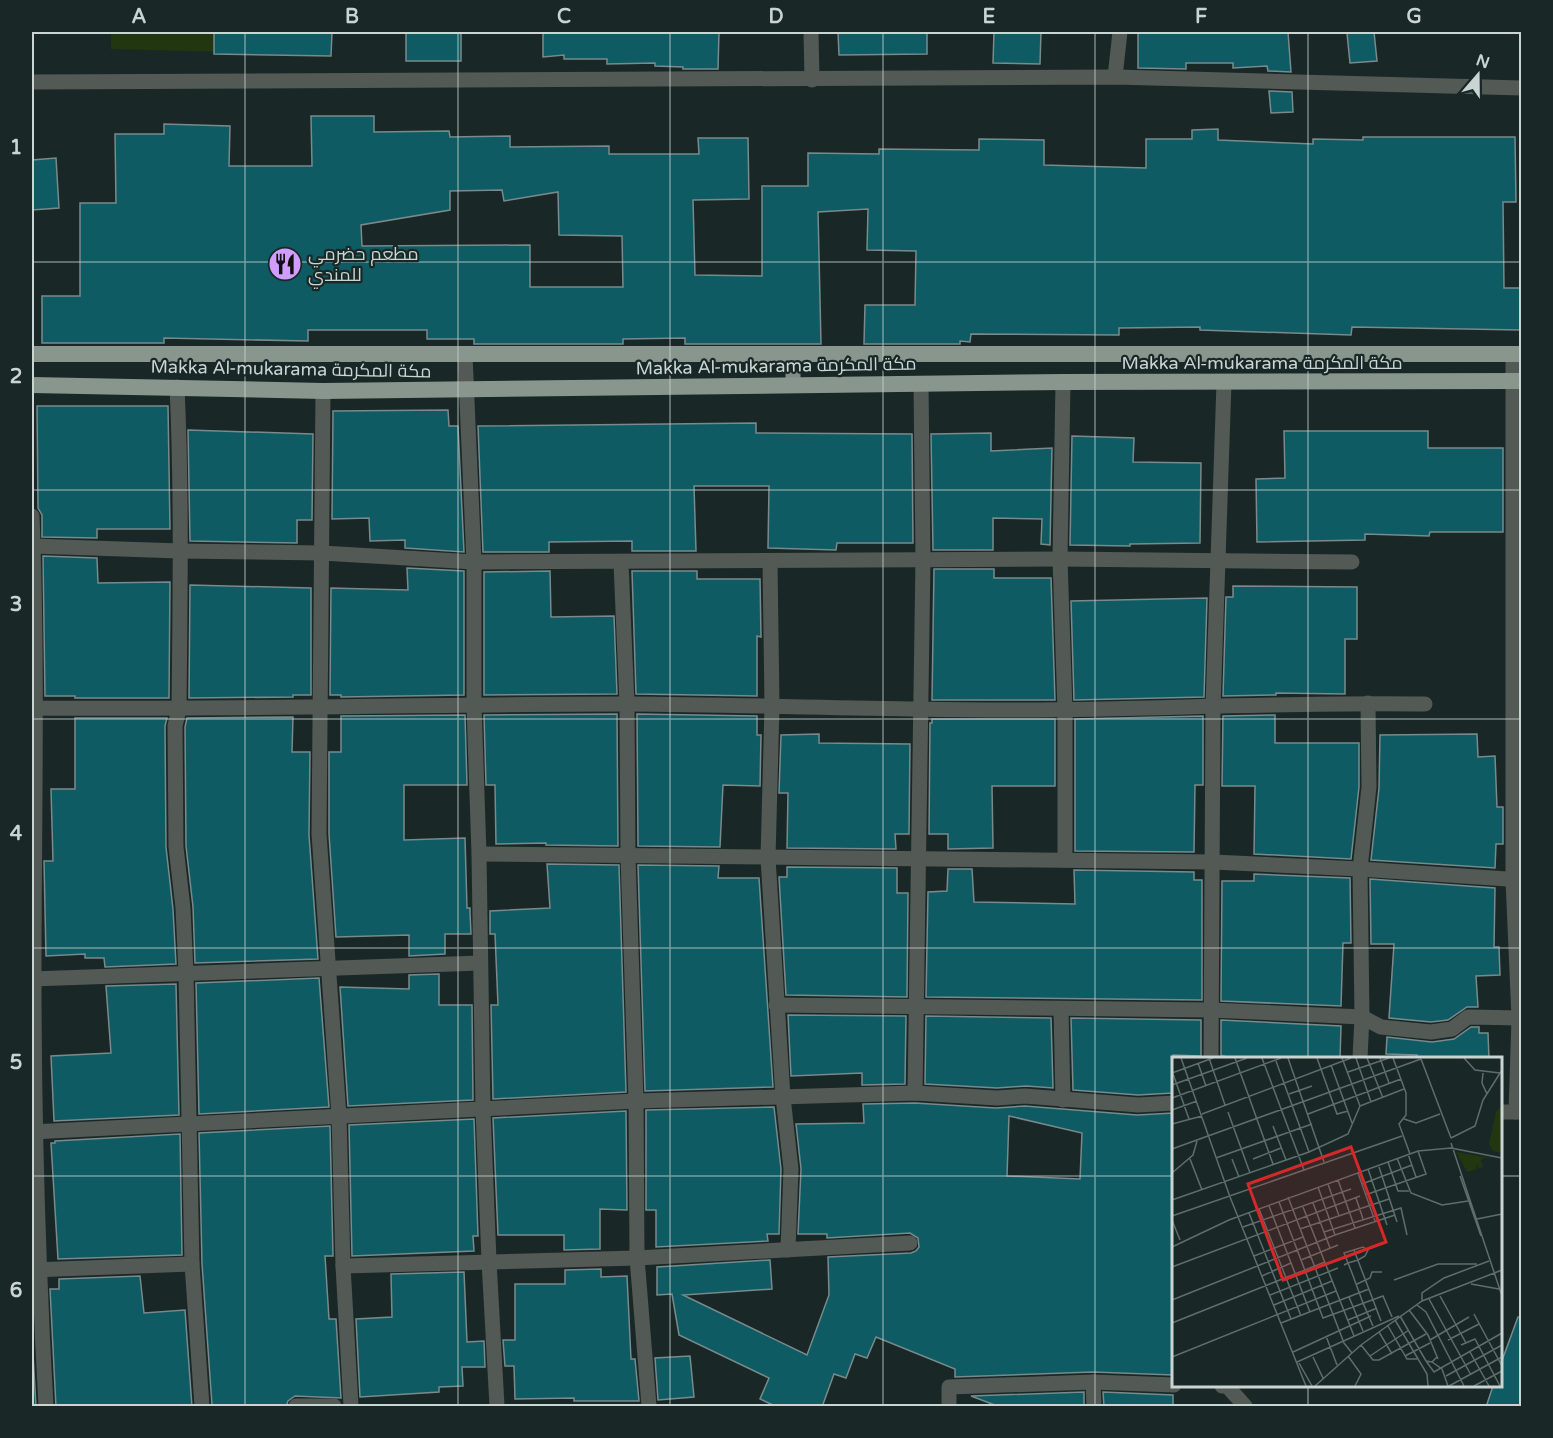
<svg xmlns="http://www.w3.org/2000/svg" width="1553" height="1438" font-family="'Varela Round',Cairo,sans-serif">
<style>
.green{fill:#223710}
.building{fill:#0f5b64;stroke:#788a8c;stroke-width:1.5;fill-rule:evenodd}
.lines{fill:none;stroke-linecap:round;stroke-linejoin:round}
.minor{stroke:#535955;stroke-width:15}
.primary{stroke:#808c84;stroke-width:15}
.trunk{stroke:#88968e;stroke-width:16}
.grid{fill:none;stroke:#cad4d2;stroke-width:1.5;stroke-opacity:0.55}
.labels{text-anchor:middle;stroke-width:4.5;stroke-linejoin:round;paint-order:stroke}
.poi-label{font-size:18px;fill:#cad4d2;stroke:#192826;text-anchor:start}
.street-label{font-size:18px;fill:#cad4d2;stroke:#192826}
.inset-road{fill:none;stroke:#606d6b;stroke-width:1.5}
.view{fill:#d62828;fill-opacity:0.15;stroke:#d62828;stroke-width:3}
.inset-edge{fill:none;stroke:#cad4d2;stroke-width:3}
.neatline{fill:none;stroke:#cad4d2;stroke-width:2}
.grid-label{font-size:20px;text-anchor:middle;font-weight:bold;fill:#cad4d2}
</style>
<rect width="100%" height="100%" fill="#192826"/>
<polygon class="green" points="111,32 228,32 227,52 111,49"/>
<g class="building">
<polygon points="214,32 332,32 331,56 214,54"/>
<rect x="406" y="32" width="55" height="29"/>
<polygon points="543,32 719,32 718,69 683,69 683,67 655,66 655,63 607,64 607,59 564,59 564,55 543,57"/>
<polygon points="838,32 927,32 927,54 839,55"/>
<polygon points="994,32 1041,32 1040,64 993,63"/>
<polygon points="1138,32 1288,32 1291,72 1268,71 1267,66 1233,68 1233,63 1186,63 1186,69 1138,68"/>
<polygon points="1374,32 1377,61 1350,63 1347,33"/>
<polygon points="1269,91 1292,92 1293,112 1271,113"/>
<path d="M 311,116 L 374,116 L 374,132 L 449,131 L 450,137 L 510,136 L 510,147 L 609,146 L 609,154 L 699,154 L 698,138 L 748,138 L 749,199 L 693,200 L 695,275 L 762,276 L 762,186 L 808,186 L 808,153 L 879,154 L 879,149 L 979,150 L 979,139 L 1044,140 L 1044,165 L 1146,168 L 1146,139 L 1192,139 L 1192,130 L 1218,129 L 1218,140 L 1313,144 L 1313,139 L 1363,140 L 1363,137 L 1515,137 L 1516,202 L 1503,202 L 1504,288 L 1521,288 L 1521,330 L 1352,327 L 1351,335 L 1200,330 L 1200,327 L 1119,328 L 1119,335 L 971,334 L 970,342 L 960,341 L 960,344 L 864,344 L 865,305 L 915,305 L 916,251 L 867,250 L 868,209 L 818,212 L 821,344 L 685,344 L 685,338 L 623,339 L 623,344 L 474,344 L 474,339 L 427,339 L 427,330 L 308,330 L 308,341 L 164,338 L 164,343 L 42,343 L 42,296 L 80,296 L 80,203 L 116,203 L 115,134 L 164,134 L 164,124 L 230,126 L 229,166 L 312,166 ZM 502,190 L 504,201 L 558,192 L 559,235 L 622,236 L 623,287 L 530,287 L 530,245 L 362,246 L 361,225 L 450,210 L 450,191 Z"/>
<polygon points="56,158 59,208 32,210 32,160"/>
<polygon points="37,406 168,406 170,529 97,529 97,538 42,537 42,515 38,508"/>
<polygon points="448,410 449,426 458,426 464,552 405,548 405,540 370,541 369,518 332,519 333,411"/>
<polygon points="756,423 756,433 912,434 913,543 837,543 836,550 768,548 769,486 694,486 696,551 632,551 632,541 549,542 549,552 483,552 478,426"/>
<polygon points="188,430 313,434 312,520 297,520 297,543 190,541"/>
<polygon points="1284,431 1428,431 1428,448 1503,448 1503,532 1430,532 1429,536 1365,534 1365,540 1257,542 1256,479 1285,478"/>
<polygon points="991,433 991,451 1052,448 1050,545 1041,544 1042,519 993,518 993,550 933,550 931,434"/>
<polygon points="1072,436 1134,438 1133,462 1201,463 1200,543 1130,544 1130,546 1070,545"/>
<polygon points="43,556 97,558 98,583 170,582 169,698 75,698 75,696 45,696"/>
<polygon points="407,568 464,571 464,695 341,697 341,695 330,695 331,588 408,590"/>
<polygon points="934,569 994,569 994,578 1051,578 1055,700 932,700"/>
<polygon points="550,571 551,617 614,616 617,694 484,695 484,572"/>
<polygon points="632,571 697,571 697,579 760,579 761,637 757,636 757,696 636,694"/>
<polygon points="190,585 311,588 311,695 293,695 293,697 189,698"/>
<polygon points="1233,586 1357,587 1357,639 1345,639 1345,694 1276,693 1276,695 1223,696 1226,597 1233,597"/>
<polygon points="1207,598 1204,697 1074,700 1071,601"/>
<polygon points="617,714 618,846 546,845 546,843 496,844 495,785 486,785 484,715"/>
<polygon points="637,714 757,716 757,735 761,735 760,786 723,785 720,847 638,846"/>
<polygon points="465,715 467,785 404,785 404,840 465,838 467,908 470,908 470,912 471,934 445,934 445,954 409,956 409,935 336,937 329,834 329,752 341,752 341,716"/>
<polygon points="1275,715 1275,743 1359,743 1359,787 1351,859 1254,854 1255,786 1222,786 1223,716"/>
<polygon points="1203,716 1203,785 1195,785 1194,852 1075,851 1075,719"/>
<polygon points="293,717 292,752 310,752 309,835 318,959 195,963 193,907 186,846 185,727 187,718"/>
<polygon points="75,718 167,718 165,726 166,847 173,909 176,964 105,967 104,958 85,958 85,954 46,956 44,861 53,861 51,789 75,789"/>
<polygon points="932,719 1055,719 1055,786 992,786 993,848 948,849 948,834 929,834 930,723 932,723"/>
<polygon points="819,734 819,743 910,744 909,834 895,834 896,849 787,848 788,793 779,793 781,735"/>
<polygon points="1477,734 1478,757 1495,756 1497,807 1503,807 1503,844 1496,844 1495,868 1371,860 1379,788 1380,735"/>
<polygon points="547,864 619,865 626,1092 493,1099 491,1005 498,1005 495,934 490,934 490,911 550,908"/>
<polygon points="638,865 719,866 718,878 759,878 773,1087 645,1091"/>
<polygon points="787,867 897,868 897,893 908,893 907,997 786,995 779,877 787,877"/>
<polygon points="948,869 972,869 974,902 1075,904 1074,870 1194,872 1194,880 1202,880 1202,1000 926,997 928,892 947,891"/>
<polygon points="1254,874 1350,878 1351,943 1343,943 1341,1006 1221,1001 1222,881 1254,881"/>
<polygon points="1370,879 1495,888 1494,947 1499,947 1500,975 1476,976 1478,1007 1467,1007 1448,1020 1431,1022 1389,1018 1394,944 1371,944"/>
<polygon points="439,974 439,1005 472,1005 473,1100 348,1106 340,987 409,989 409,975"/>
<polygon points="319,978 329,1107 199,1114 196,983"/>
<polygon points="176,984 179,1115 54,1121 51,1056 111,1053 106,986"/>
<polygon points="788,1015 906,1016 905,1084 862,1085 862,1073 791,1076"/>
<polygon points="926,1016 1051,1018 1053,1088 1026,1086 997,1088 925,1084"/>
<polygon points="1071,1018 1201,1020 1201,1056 1173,1055 1173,1093 1138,1095 1073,1090"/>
<polygon points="1221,1020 1341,1026 1340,1059 1224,1059 1224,1056 1221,1056"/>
<polygon points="1471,1027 1479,1027 1479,1033 1488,1033 1489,1059 1417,1059 1417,1055 1386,1054 1387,1037 1432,1042 1454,1039"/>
<path d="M 915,1103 L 996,1108 L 1025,1106 L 1137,1115 L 1173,1113 L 1173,1375 L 1093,1372 L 955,1377 L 955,1369 L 876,1337 L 867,1358 L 855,1354 L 846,1378 L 834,1374 L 822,1407 L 777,1407 L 760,1399 L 769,1378 L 679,1335 L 672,1294 L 657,1295 L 657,1267 L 770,1260 L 772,1289 L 683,1295 L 807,1355 L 829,1295 L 828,1257 L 911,1253 L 916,1251 L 919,1247 L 918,1238 L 910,1233 L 827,1238 L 827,1234 L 798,1234 L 801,1169 L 796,1124 L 864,1123 L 863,1104 ZM 1009,1116 L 1082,1133 L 1080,1179 L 1007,1176 Z"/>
<polygon points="774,1107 781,1169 779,1234 767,1234 768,1241 656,1247 656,1210 646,1210 646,1110"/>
<polygon points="626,1111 627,1210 600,1209 600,1249 564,1250 564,1235 498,1235 493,1118"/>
<polygon points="474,1119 478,1236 473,1236 474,1251 352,1256 349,1125"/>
<polygon points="330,1126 333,1256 325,1256 329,1319 336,1319 341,1398 295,1396 288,1401 286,1407 212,1405 202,1264 199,1133"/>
<polygon points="180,1134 182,1255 58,1259 51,1143 55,1143 55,1141"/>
<polygon points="601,1269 601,1277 627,1276 631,1359 635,1359 639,1401 574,1401 574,1398 515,1399 514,1366 505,1366 503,1340 515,1340 515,1284 565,1284 565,1270"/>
<polygon points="464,1272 467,1342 484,1341 485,1367 462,1367 463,1386 439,1387 439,1392 360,1397 356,1319 392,1317 391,1274"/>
<polygon points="140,1276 144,1313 185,1310 192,1407 56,1407 50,1289 59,1289 59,1279"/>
<polygon points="32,1310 33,1353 36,1407 32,1407"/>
<polygon points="1518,1317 1521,1317 1521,1407 1486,1407 1493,1386 1500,1386 1500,1366"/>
<polygon points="690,1356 694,1397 658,1400 655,1358"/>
<polygon points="1084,1392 1084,1407 1000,1407 971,1396"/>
<polygon points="1103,1392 1173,1395 1173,1407 1104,1407"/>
</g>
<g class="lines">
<g class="minor">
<polyline points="811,32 812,80"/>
<polyline points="1115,77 1120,32"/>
<polyline points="32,82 1115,77 1522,88"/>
<polyline points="465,355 474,562 474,705 479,854 483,1110 489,1261 497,1406"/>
<polyline points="1513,355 1513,880 1519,1018 1516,1112"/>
<polyline points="1063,382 1060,559 1065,710 1065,860"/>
<path d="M 177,387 C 182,494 180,601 179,709 L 175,726 L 176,847 L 183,908 L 186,973 L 192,1264 L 202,1406"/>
<polyline points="323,391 319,834 339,1116 343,1266 351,1406"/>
<path d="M 32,516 C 38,669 34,823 34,975 C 34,1119 38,1263 46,1406"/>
<polyline points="32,546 180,551 322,553 474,562 1060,559 1352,562"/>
<polyline points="770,562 772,706 768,858 783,1097 791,1169 788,1250"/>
<polyline points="621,563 627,704 628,857 636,1101 637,1258 649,1406"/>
<path d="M 32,708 C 230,710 428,704 627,704 C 760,705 893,710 1026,710 C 1159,709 1292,702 1425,704"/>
<polyline points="479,854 1213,862 1360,869 1522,880"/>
<polyline points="32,979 480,963"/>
<polyline points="776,1005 1210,1010 1362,1017 1381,1027 1431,1032 1452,1029 1468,1017 1522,1018"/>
<polyline points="1061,1010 1063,1100"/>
<polyline points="1211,1058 1213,707 1224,383"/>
<polyline points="1360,1058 1362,1017 1360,869 1369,787 1368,703"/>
<polyline points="915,1093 923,559 921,384"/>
<polyline points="1500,1112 1522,1112"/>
<polyline points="32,1132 636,1101 915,1093 997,1098 1025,1096 1138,1105 1174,1103"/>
<polyline points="343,1266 637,1258 910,1243"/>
<polyline points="32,1270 192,1264"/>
<polyline points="1093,1382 1094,1406"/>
<polyline points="1222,1386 1227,1386 1245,1406"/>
<polyline points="296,1406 334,1406"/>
<polyline points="949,1406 949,1387 1093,1382 1174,1385"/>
</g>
<polyline class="primary" points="793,385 793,356"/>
<g class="trunk">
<polyline points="32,354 1522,354"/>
<polyline points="32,385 323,391 1063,382 1522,381"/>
</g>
</g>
<path class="grid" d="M 245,32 L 245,1406M 458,32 L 458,1406M 670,32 L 670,1406M 883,32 L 883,1406M 1095,32 L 1095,1406M 1308,32 L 1308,1058M 32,262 L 1522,262M 32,490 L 1522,490M 32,719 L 1522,719M 32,948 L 1522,948M 32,1176 L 1174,1176M 1500,1176 L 1522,1176M 1308,1386 L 1308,1406"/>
<defs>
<g id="restaurant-disc" transform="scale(1.725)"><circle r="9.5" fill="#d09dff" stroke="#192826"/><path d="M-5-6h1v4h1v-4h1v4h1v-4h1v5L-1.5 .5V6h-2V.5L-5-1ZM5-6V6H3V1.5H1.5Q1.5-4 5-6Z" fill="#111"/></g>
</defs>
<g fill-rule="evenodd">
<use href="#restaurant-disc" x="285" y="264"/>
</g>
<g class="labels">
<g class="poi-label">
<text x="308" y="260">مطعم حضرمي<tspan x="308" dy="21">للمندي</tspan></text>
</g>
<g class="street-label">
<text x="1262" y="369">Makka Al-mukarama مكة المكرمة</text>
<text transform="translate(776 366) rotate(-1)" y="6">Makka Al-mukarama مكة المكرمة</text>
<text transform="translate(291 369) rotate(1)" y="6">Makka Al-mukarama مكة المكرمة</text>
</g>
</g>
<g transform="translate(1172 1057)">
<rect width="330" height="330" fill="#192826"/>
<path d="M 330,48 L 330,96 L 321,94 L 317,87 L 324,55 ZM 284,95 L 312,100 L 321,100 L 312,101 L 309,103 L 311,110 L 307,111 L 304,105 L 305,112 L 295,115 Z" fill="#223710"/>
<path class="inset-road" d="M 9,1 L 58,140 L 134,329M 37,1 L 53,48M 63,1 L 101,107M 90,1 L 132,113M 116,1 L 152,105M 145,1 L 165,57 L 176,54M 184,1 L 199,45M 195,1 L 211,41M 208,1 L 217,26M 221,1 L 234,36 L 234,58 L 227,67 L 238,97M 292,1 L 303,13 L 328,16M 249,2 L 279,81M 104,4 L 137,95M 26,6 L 34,29M 159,8 L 180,66M 0,14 L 17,62M 176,15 L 217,1M 0,16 L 41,1M 311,16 L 310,26 L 315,37M 0,28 L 75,1M 117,37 L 140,29M 0,41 L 109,1M 188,49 L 232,32M 0,53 L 25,44M 56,55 L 78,116M 30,57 L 179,1M 136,57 L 229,22M 232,62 L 244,66 L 268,57M 0,67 L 30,59M 101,69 L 114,103M 279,81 L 303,69 L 311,43 L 330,13M 279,86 L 330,239M 0,92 L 249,2M 236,97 L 244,120M 44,101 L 140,67M 225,101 L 239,136 L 270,148 L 296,144M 18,102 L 30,133M 60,102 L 67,120M 81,102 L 109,91M 216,105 L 226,134 L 237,134M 207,110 L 225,165M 196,112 L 215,168M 0,116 L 21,98 L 25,84M 186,116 L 203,164M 288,119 L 309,179M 166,123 L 183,171M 156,127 L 167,159M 190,127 L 240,108M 146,130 L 163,178M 193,138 L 254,117 L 246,94M 116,140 L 172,286 L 180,296M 184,141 L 191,162M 0,143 L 137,95 L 176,77 L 188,49 L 170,1M 107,145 L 151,261 L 211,239 L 220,260M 141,146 L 158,191M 97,149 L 138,255M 131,150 L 182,279M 87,152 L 129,259M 77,156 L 119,262M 0,159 L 230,79M 305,162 L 330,157M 0,163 L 8,183M 71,170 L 179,132M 128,172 L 217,142M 152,175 L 229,151 L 235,178M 0,190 L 57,163 L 246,94 L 279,91 L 330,101M 182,193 L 209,264M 82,199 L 131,180M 129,203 L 166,188M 172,208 L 176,206 L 186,203 L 193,199 L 196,193 L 191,190 L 172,196 L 180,216 L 191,246 L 201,269M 0,210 L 188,139M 90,219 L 119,206M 222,223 L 266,207 L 305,207M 185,227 L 198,221 L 200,215 L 210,215M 299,227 L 327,232M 98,238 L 166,211M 268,239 L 294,286M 177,240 L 191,274M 257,242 L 299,318M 0,243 L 163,178 L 223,158M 250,244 L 250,236 L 272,221 L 317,204M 102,248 L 160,224M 245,248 L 254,255 L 292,329M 237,253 L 256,278 L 266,302M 302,257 L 330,309M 228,259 L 254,304 L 260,305M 176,263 L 205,251M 223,263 L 255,317 L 256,329M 0,266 L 153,205M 109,266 L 197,232M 216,269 L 235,302 L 245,302M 207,275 L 220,297M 154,279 L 165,308M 258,283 L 297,260M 276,283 L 307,267M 189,288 L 201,303 L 207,303 L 254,277M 289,288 L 303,282 L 328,329M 121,295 L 199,259M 298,295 L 317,329M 176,299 L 189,317 L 183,329M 198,299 L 237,273M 233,299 L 258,286M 0,300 L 164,234M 141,300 L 151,321M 265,300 L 260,305 L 270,312 L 276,329M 254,304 L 262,315 L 330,276M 125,305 L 227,259M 127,306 L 140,329M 274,319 L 330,288M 143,329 L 189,288 L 250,244 L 330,213M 277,329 L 330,300M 302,329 L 330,314"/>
<path class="view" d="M 179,90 L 214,185 L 111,223 L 76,127 Z"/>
<rect width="330" height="330" class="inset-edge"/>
</g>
<rect width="1553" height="1438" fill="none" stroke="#192826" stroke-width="66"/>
<g transform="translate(1478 75) rotate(20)" stroke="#192826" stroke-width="4.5" paint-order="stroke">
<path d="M0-4.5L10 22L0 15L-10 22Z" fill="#cad4d2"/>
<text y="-9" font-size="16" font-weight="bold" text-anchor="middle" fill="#cad4d2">N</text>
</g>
<rect x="33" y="33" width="1487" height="1372" class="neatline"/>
<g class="grid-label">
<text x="139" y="23">A</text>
<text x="352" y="23">B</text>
<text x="564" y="23">C</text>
<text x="776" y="23">D</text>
<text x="989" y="23">E</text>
<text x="1201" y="23">F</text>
<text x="1414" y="23">G</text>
<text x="16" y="154">1</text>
<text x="16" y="383">2</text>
<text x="16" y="611">3</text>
<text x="16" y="840">4</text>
<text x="16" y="1069">5</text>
<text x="16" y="1297">6</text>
</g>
</svg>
